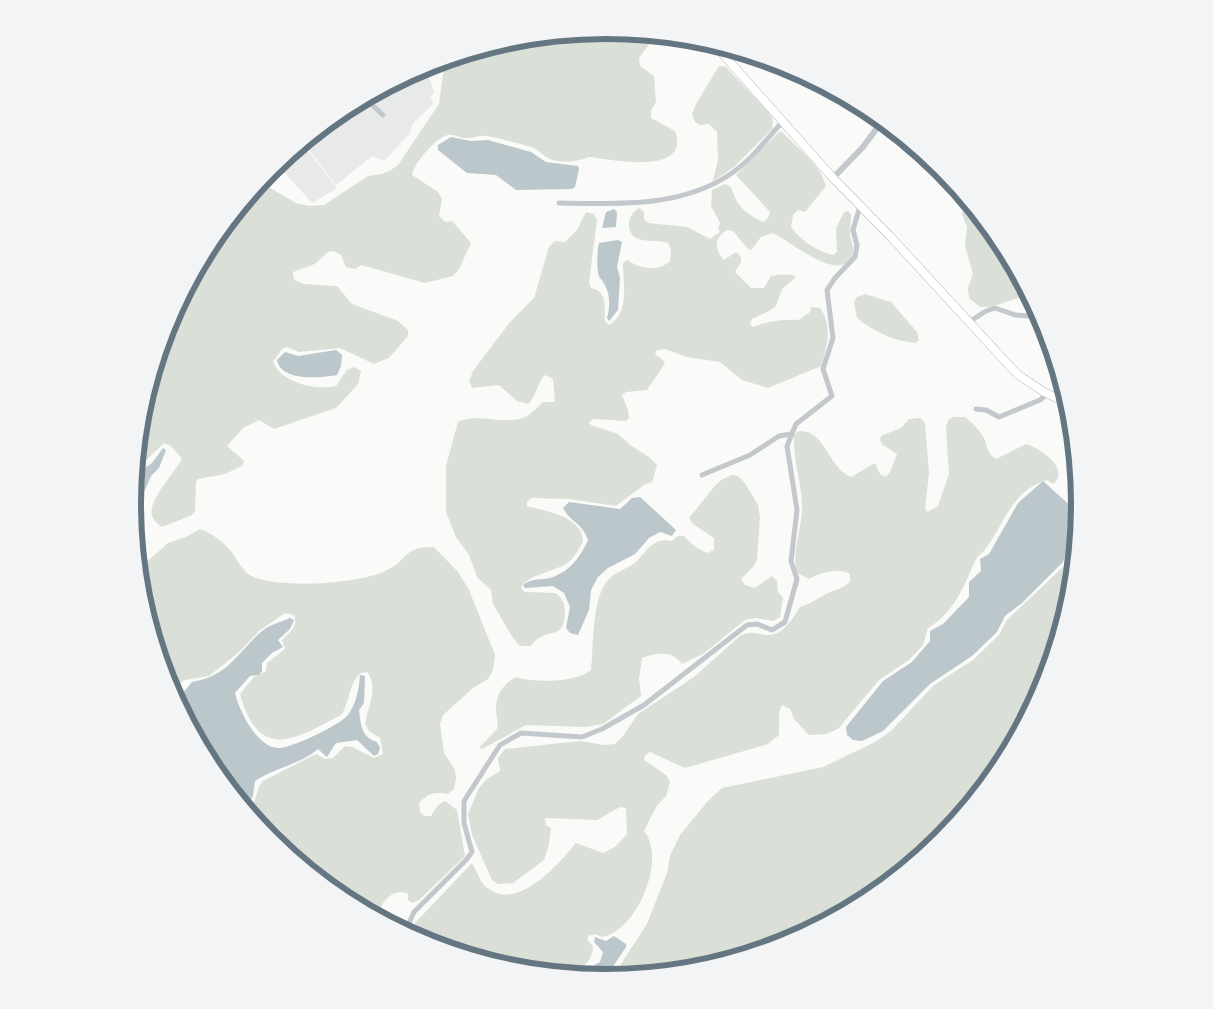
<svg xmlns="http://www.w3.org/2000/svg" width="1213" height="1009" font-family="Manrope,sans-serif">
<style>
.built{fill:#e8e9e9}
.green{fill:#dadfd7}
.water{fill:#bbc7cb}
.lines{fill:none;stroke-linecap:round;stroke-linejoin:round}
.stream{stroke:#bbc7cb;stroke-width:2}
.primary-casing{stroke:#b5babe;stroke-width:9}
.minor{stroke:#c3c8cc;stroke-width:5}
.tertiary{stroke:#c3c8cc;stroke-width:6}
.primary{stroke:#fff;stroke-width:8}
.rim{fill:none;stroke:#657683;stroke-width:6}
</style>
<rect width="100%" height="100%" fill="#fafaf8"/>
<g class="built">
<polygon points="431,64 429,77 434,92 430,98 434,103 413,123 410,133 384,161 372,156 336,185 303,142 343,110"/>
<polygon points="302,143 337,188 312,203 277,164"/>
</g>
<g class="green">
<path d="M 607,30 L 656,35 L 639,58 L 640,66 L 654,76 L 656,102 L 651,110 L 651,118 L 675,131 C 691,176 612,160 590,157 C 586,157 584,160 579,160 C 572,162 560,162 553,160 C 545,158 541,152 534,148 C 527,145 494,137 486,136 C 479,135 471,139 464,138 C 459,138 454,134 449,135 C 438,135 413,164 412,175 L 438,192 L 442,199 L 439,216 L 445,222 L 452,221 L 471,243 L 459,269 L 453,276 L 425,283 L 361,265 L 355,269 L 346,267 L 341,255 L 334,251 L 328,252 L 315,264 L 293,272 L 294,280 L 304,284 L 337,286 L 352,304 L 398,321 L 408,330 L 408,336 L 389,358 L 374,364 L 340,348 L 299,352 L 287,347 L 282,349 L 273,362 C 282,383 316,391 336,386 L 347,370 L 354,367 L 361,371 L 358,384 L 336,408 L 274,429 L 259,420 L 243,428 L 227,446 L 244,461 L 242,466 L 225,474 L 198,479 L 196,482 L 195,511 L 192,515 L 162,527 C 159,525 155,522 153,518 C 145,503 174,474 182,459 L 171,446 L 164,443 L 135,471 L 141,412 L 168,323 L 212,241 L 257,186 L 270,188 L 296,203 L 309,206 L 324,205 L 368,176 L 382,174 L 391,170 L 398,165 L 439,104 L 445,60 L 514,39 Z"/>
<polygon points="719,66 726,67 770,114 773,121 772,129 734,167 713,181 718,160 717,132 709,124 700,125 695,122 692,114 696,104"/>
<path d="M 779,132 L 782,132 C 796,147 821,165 826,186 L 805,212 L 798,210 L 793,215 L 791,227 C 800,240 816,251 833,255 L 837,252 L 836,228 L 844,212 L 848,211 L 851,214 C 851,220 850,227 850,234 C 850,240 855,247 853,253 C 843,288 788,239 773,233 L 761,237 L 751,250 L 747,248 L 733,231 L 727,230 C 714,238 714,249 724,260 L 736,252 L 741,257 L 741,262 L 735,272 L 751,288 L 764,288 L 771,276 C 777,275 791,273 796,277 L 782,289 L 776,306 L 769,311 L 752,319 L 750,324 L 753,327 C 767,321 785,319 799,320 L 810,312 L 811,307 L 820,308 C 833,325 827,348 821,366 L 768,388 L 742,380 L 720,362 L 687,357 L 665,349 L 657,350 L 655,354 L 665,362 C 664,367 651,383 647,390 L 626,392 L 622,395 L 628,410 L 629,418 L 626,421 L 594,419 L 589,422 L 591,425 L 618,434 L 630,445 L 649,457 L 657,465 L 652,482 L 644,485 L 616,506 L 569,499 L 531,498 L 527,502 L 527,506 C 547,512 583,516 583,542 C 578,550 574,559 566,564 C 553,572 526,575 521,588 L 525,592 L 556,593 C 563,599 565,605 565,614 C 562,638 555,629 539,638 C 536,639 533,644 531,646 L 520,646 L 513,638 L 493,604 L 491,590 L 477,577 L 469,555 L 456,537 L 446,512 L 446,466 L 458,422 C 479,412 503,426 525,417 C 531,415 537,407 543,402 L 555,402 L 553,379 L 545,375 C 537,382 537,396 528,404 L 517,401 L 499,385 L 472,388 L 469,381 L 473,371 L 510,322 L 534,298 L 549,247 L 555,241 L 565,242 L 577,230 L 586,212 L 594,214 L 597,220 L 589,283 L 591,288 C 608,291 604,308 605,321 L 609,325 C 630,313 623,283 623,263 L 627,260 C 640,269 658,272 670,261 L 671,250 L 668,243 C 656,238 629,247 629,224 C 629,217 634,211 639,208 L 644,212 L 644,219 L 648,223 L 687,227 L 710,239 L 720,232 L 718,229 L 720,223 L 711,206 L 712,190 L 725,184 L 731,187 C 736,205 746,215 764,222 L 768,218 L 770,212 L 736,175 Z"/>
<polygon points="967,199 1001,241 1032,300 1022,297 990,307 980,307 969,298 968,288 973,274 965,246 967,227 962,214"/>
<path d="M 865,294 L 891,302 L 917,332 L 919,340 L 916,343 C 894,341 874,332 857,318 L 854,302 L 857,297 Z"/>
<path d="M 953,417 L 965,417 C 971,422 978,428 982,435 C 989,445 984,451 996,459 L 1026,444 C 1040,448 1071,469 1053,484 L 1047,480 C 1013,490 1006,520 987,547 C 984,552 978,555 975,561 C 963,588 954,613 928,628 L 923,645 L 909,660 L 879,680 L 838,729 L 826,734 L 809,735 L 794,719 L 790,709 L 782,705 L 779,712 L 779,735 L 768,744 L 685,768 L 650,752 L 645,755 L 644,760 L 666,775 L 670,782 L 666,796 L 656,807 L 644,831 C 667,859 637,931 602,937 L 595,934 L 588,936 L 588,941 L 593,946 C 591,1005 455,952 425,943 L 414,937 L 415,923 L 472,863 C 476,870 480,881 485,886 C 516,914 558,865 576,843 L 603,853 L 615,847 L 627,834 L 626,808 L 620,807 L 597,820 L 545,818 L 546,825 L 551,828 L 549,844 L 544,860 L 513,883 L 498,884 L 492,880 L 472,835 L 468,814 L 479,788 L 487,779 L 500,771 L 498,758 L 505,749 L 580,741 L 604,745 L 615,744 L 623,736 L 638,714 L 694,677 L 740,636 C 751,630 756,634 767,635 C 783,636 793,618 800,607 C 811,604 818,598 828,593 C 837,589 842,589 850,582 L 850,574 C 839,567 819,573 809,579 L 797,573 C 791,550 803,528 802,504 C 801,481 793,459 794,435 L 799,431 C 826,430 828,468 851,477 L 875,463 L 880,474 L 886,477 L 890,472 L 897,454 L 883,445 L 880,440 L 881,436 L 901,428 L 909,419 L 920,418 L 925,423 L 929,473 L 925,509 L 928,512 L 938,506 L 949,474 L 946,428 L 948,420 Z"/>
<path d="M 732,475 L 738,476 L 745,483 L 758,505 L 760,517 L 757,559 L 754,566 L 741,579 L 745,585 L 755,588 L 772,576 L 777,581 L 778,592 L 783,598 L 780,617 L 773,621 L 756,618 L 745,620 L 703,654 L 682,664 C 672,650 657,652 642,658 L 639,679 L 641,696 L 603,724 L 585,727 L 526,725 L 482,749 L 479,748 L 497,729 C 499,722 496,716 496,709 C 496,695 503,684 516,677 C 535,683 575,683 591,670 C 594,646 591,595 610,578 C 617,571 628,569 636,562 C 648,550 653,537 672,541 L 678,536 L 684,536 C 691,544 696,548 707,553 L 714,550 L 714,538 L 693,524 L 689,518 L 714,487 L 721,480 Z"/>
<path d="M 200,529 C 212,533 226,544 233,554 C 240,564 244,574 256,578 C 284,588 358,584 385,571 C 409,561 401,547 434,547 L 458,572 L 469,590 L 495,655 L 493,670 L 488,679 L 473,688 L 443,715 L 440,724 L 444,753 L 455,770 L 456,778 L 454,789 L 448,794 C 435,792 429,792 419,803 L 420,812 L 424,816 L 431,816 L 438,805 L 445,801 L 457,810 L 465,856 L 419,900 L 412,903 L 408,900 L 408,894 C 393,886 380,904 377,917 L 343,899 L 325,884 L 327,876 L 319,867 L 283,842 L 252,808 L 259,787 L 263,781 L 316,754 L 325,759 L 333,758 L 345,746 L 352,747 L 374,758 L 383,754 L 380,738 L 369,731 L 365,724 C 368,707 379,686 367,672 C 349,673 351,702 341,715 C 295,739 259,763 240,694 L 254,677 L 266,671 L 267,663 L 285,649 L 282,640 C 289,633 299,626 294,615 L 285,613 L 259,631 L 238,653 L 209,676 L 184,680 L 171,691 L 141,597 L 138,570 L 168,543 L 186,537 Z"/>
<path d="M 1077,543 C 1074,576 1072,607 1060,638 C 1051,659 1031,663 1041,693 L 1001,768 L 942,840 L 870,899 L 788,943 L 699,970 L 614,978 L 618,976 L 619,967 L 647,924 L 667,873 L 670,856 L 680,835 L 708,801 L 722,788 L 823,767 L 875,742 L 891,731 L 934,685 L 973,660 L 999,635 L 1006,621 L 1065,565 Z"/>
</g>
<g class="water">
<polygon points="451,137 471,141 488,140 531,152 546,162 578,166 579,169 575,187 572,189 516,190 496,175 467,173 438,150 438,145"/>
<polygon points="614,209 617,212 616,227 602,228 606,212"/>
<path d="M 618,240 L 622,242 L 617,267 L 620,278 L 618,310 L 609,321 L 607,318 C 611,304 610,289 600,278 C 596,273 597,250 599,243 Z"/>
<path d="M 336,350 L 342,355 L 341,366 L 337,375 C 321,378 281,382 277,360 L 285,352 L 298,356 Z"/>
<polygon points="163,448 166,450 159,468 151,476 145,490 132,508 135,475 152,463"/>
<polygon points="1043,481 1074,509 1078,519 1074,539 1067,550 1063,562 1022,603 1005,616 997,632 972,656 930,684 883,731 862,741 853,740 847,735 846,727 883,681 912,662 930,641 930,631 943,624 969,597 969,582 981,571 980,559 989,554 1018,503"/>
<path d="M 640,497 L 676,530 L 672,536 L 660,532 L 649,538 L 635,554 L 608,568 L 598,577 L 591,590 L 589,610 L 578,635 L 570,633 L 566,628 L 570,607 L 564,593 L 553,586 L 525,588 L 523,585 C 533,577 542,581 553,577 C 570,571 581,556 588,540 C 581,521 572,524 563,508 L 569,502 L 620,509 L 632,498 Z"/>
<path d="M 290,618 L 294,620 L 290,629 L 278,640 L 283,647 L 272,653 L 262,663 L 262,671 L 259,675 L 250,676 L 235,693 C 239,711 257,747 278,748 C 290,749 340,725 348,715 C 356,704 359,689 360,675 L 365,676 L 364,703 L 359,710 C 361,725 361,737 377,742 L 380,748 L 378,754 L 374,756 L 357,740 L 336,743 L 327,757 L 318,749 C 301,764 274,768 255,781 L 253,796 L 247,808 L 271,830 L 283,846 L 321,875 L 319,880 L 271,840 L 212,768 L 176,701 L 192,682 C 229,676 237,653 262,631 C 269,625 281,622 290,618 Z"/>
<polygon points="614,936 626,944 626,947 614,965 614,977 607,979 575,976 600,962 603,952 594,942 595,937 606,941"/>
</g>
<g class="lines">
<path class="stream" d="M 1044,688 C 1041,673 1048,663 1056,651"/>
<g class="primary-casing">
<polyline id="primary" points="713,43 833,178 889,235 1017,374 1044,392 1069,404"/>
</g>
<g class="minor">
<polyline points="365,98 383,115"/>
<path d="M 559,203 C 617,204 682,208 732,173 C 752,159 767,139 783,121"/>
<polyline points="969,322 986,311 995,308 1015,315 1042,317"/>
<polyline points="976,409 986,410 999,417 1040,400 1047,394"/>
<polyline points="702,475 750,455 779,436 791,434"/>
<polyline points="405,932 414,912 466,860 472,852 464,823 464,801 500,745 521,733 582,737 602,729 644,705 747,625 757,624 772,630 785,622 797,579 791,561 797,510 787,446 796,424 832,396 823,369 833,338 827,290 835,278 855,257 857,245 853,230 860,206"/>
</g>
<polyline class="tertiary" points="833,178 863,147 883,120"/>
<use href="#primary" class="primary"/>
</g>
<path d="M0 0H1213V1009H0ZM141 504a465 465 0 1 1 930 0a465 465 0 1 1-930 0Z" fill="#f3f4f5" fill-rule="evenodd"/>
<path class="rim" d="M141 504a465 465 0 1 1 930 0a465 465 0 1 1-930 0Z"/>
</svg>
